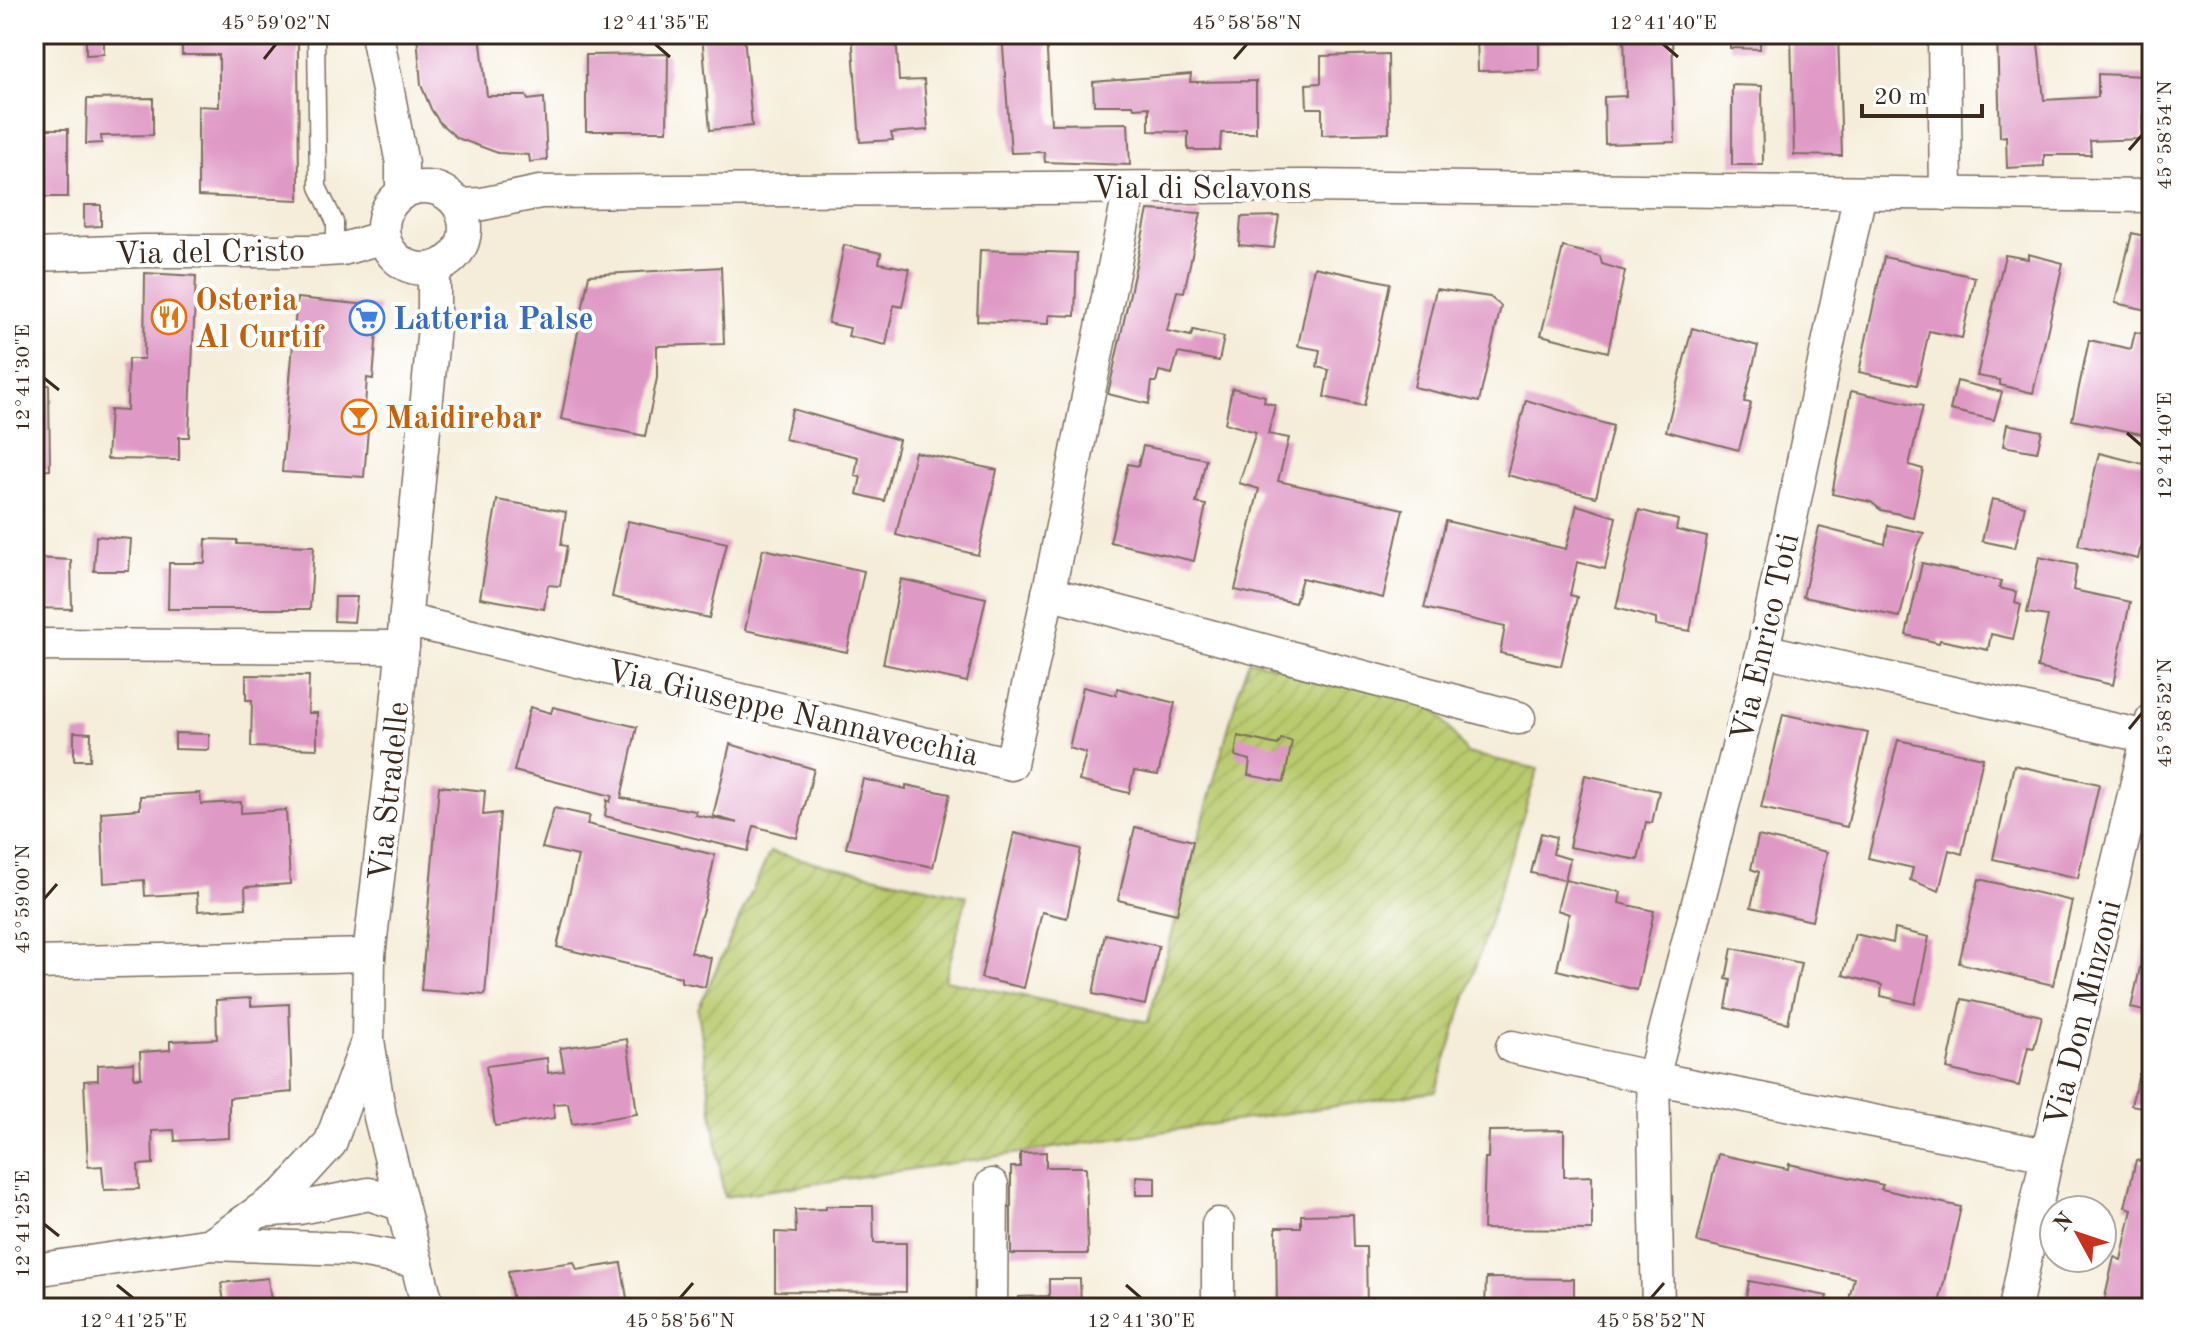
<svg xmlns="http://www.w3.org/2000/svg" width="2186" height="1342" font-family="'Old Standard TT',serif">
<style>
.garden{fill:url(#garden-furrows);stroke:#7a7a46;stroke-width:2}
.building{fill:#df99c5}
.lines{fill:none;stroke-linecap:round;stroke-linejoin:round}
.service-casing{stroke:#7c6e5f;stroke-width:19}
.minor-casing{stroke:#7c6e5f;stroke-width:35}
.service{stroke:#fff;stroke-width:16}
.minor{stroke:#fff;stroke-width:32}
.ticks{fill:none;stroke:#3b2a1e;stroke-width:3}
.labels{text-anchor:middle;stroke-width:8;stroke-linejoin:round;paint-order:stroke}
.street-label{font-size:32px;fill:#3b2a1e;stroke:#fff}
.food-label{font-size:32px;font-weight:bold;fill:#c56008;stroke:#fff;text-anchor:start}
.shop-label{font-size:32px;font-weight:bold;fill:#366cbe;stroke:#fff;text-anchor:start}
.neatline{fill:none;stroke:#3b2a1e;stroke-width:3}
.ticks-label{font-size:20px;text-anchor:middle;fill:#3b2a1e}
</style>
<defs>
<pattern id="garden-furrows" width="10" height="10" patternUnits="userSpaceOnUse" patternTransform="scale(2)"><rect width="10" height="10" fill="#b9cb6e"/><path d="M-1 1l2-2M0 10L10 0M9 11l2-2" fill="none" stroke="#a0ae5f"/></pattern>
</defs>
<rect width="100%" height="100%" fill="#fff"/>
<filter id="ink" filterUnits="userSpaceOnUse"><feTurbulence type="fractalNoise" baseFrequency=".0125" numOctaves="2"/><feDisplacementMap in="SourceGraphic" scale="16" xChannelSelector="R" yChannelSelector="G"/><feConvolveMatrix kernelMatrix="1 2 1 2 8 2 1 2 1" color-interpolation-filters="sRGB"/></filter>
<filter id="wash" filterUnits="userSpaceOnUse"><feTurbulence type="fractalNoise" baseFrequency=".006" numOctaves="4" result="noise"/><feDisplacementMap in="SourceGraphic" scale="32" xChannelSelector="R" yChannelSelector="G"/><feGaussianBlur stdDeviation="1.8" result="paint"/><feColorMatrix in="noise" values="0 0 0 0 0 0 0 0 0 0 0 0 0 0 0 0 0 1.4 0 .05"/><feComposite in="paint" operator="in"/></filter>
<g filter="url(#wash)">
<rect width="100%" height="100%" fill="#f5edd9"/>
<polygon class="garden" points="1249,660 1429,700 1467,753 1538,769 1436,1091 724,1197 698,1009 770,852 967,896 945,980 1148,1022 1239,689"/>
<g id="blocks">
<g class="building">
<polygon points="86,34 104,34 104,54 86,55"/>
<polygon points="182,34 298,34 299,200 198,196 198,106 219,107 219,55 182,55"/>
<polygon points="434,34 480,34 487,96 526,96 528,100 544,98 547,160 530,162 529,155 498,153 457,138 440,123 431,109 421,85 417,35"/>
<polygon points="702,34 744,34 752,126 710,130"/>
<polygon points="852,34 896,34 899,81 924,80 928,130 891,133 893,140 860,142"/>
<polygon points="944,34 972,34 973,40 944,40"/>
<polygon points="1002,34 1046,34 1051,124 1128,123 1130,165 1045,162 1044,152 1011,153"/>
<polygon points="1292,34 1327,34 1327,40 1292,39"/>
<polygon points="1477,34 1569,34 1569,41 1539,43 1539,70 1478,71"/>
<polygon points="1624,34 1672,34 1675,142 1605,144 1604,97 1626,96"/>
<polygon points="1730,34 1760,34 1760,49 1730,48"/>
<polygon points="1791,34 1838,34 1842,156 1794,155"/>
<polygon points="1997,34 2037,34 2044,100 2098,97 2098,74 2145,76 2142,139 2090,141 2091,155 2044,155 2044,166 2007,168 2006,136 2000,137"/>
<polygon points="668,54 667,131 586,131 586,55"/>
<polygon points="1388,54 1389,133 1322,135 1322,108 1307,108 1306,84 1321,83 1321,56"/>
<polygon points="1191,74 1190,82 1256,81 1256,133 1221,133 1220,150 1188,150 1188,132 1149,131 1149,107 1134,108 1133,105 1094,105 1093,82"/>
<polygon points="1732,85 1762,86 1763,165 1732,165"/>
<polygon points="153,98 153,135 101,136 102,143 86,144 87,99"/>
<rect x="34" y="129" width="34" height="68"/>
<polygon points="84,205 101,205 101,226 84,227"/>
<polygon points="1148,210 1201,213 1184,292 1177,291 1167,331 1191,336 1193,330 1224,337 1219,361 1178,353 1172,374 1159,371 1156,382 1152,382 1149,404 1108,394"/>
<polygon points="1279,216 1274,248 1239,245 1241,217"/>
<polygon points="2132,233 2152,238 2152,311 2115,303"/>
<polygon points="844,245 881,253 879,263 910,269 902,307 894,305 886,345 848,336 850,328 828,323"/>
<polygon points="1563,247 1600,256 1602,264 1625,271 1608,352 1541,335"/>
<polygon points="980,250 1077,253 1075,316 1049,315 1049,324 977,321"/>
<polygon points="2028,254 2063,263 2033,393 2000,385 2000,380 1977,376 2005,255 2028,259"/>
<polygon points="1884,257 1975,277 1962,338 1929,331 1917,385 1859,372"/>
<polygon points="721,267 724,344 657,346 657,378 645,436 561,419 589,275"/>
<polygon points="1314,267 1390,283 1364,406 1324,397 1329,370 1317,367 1320,350 1298,346"/>
<polygon points="145,273 196,276 189,437 179,437 179,460 107,459 110,410 127,411 128,359 144,359"/>
<polygon points="1436,289 1490,297 1501,306 1479,402 1414,387"/>
<polygon points="297,298 379,306 373,379 367,378 365,406 370,406 364,477 282,472"/>
<polygon points="1692,328 1758,346 1744,402 1751,403 1739,450 1666,431"/>
<polygon points="2135,332 2152,336 2152,436 2072,420 2089,340 2131,349"/>
<polygon points="1957,381 2002,392 1994,420 1950,410"/>
<polygon points="34,385 49,385 50,470 34,471"/>
<polygon points="1232,388 1265,396 1264,402 1275,405 1268,434 1289,438 1278,481 1403,509 1383,598 1302,578 1295,603 1235,590 1259,489 1239,483 1256,432 1225,423"/>
<polygon points="1851,391 1923,406 1909,465 1923,469 1913,517 1881,510 1871,502 1832,494"/>
<polygon points="1526,400 1613,426 1596,497 1507,475"/>
<polygon points="792,409 899,440 884,501 857,494 861,477 855,476 858,457 785,439"/>
<polygon points="2007,424 2042,431 2037,452 2003,446"/>
<polygon points="1143,446 1206,459 1196,503 1206,505 1194,561 1110,542 1128,464 1138,466"/>
<polygon points="915,452 997,470 978,555 896,535"/>
<polygon points="2099,453 2152,466 2152,496 2138,559 2078,545"/>
<polygon points="1992,499 2025,506 2015,548 1982,541"/>
<polygon points="497,500 566,512 561,545 567,546 560,586 548,585 544,609 480,598"/>
<polygon points="1577,505 1616,517 1605,569 1577,562 1570,595 1577,597 1561,666 1500,653 1505,627 1424,608 1446,521 1566,549"/>
<polygon points="1639,510 1678,520 1676,530 1707,537 1690,631 1656,625 1656,619 1616,608"/>
<polygon points="628,521 727,543 709,618 612,597"/>
<polygon points="1888,525 1924,533 1916,550 1900,617 1803,597 1819,527 1885,544"/>
<polygon points="96,536 131,539 129,571 94,571"/>
<polygon points="206,539 237,540 237,544 314,546 310,609 168,609 169,563 205,563"/>
<polygon points="763,549 864,571 847,652 745,630"/>
<polygon points="2039,557 2077,565 2073,590 2130,602 2113,685 2037,668 2048,616 2027,613"/>
<polygon points="34,558 71,560 72,609 34,608"/>
<polygon points="1922,563 2001,581 1999,588 2017,592 2015,603 2021,605 2013,639 1991,634 1988,650 1940,640 1939,643 1906,635"/>
<polygon points="901,579 986,598 967,682 883,664"/>
<polygon points="335,597 357,597 354,622 334,621"/>
<polygon points="246,675 309,676 308,713 317,713 317,749 251,747 252,700 246,700"/>
<polygon points="1083,687 1116,695 1117,688 1175,703 1158,775 1134,771 1129,793 1079,781 1086,753 1069,748"/>
<polygon points="530,707 551,713 553,707 637,727 621,798 696,811 695,815 738,823 713,816 730,744 814,769 797,838 754,826 748,851 605,816 607,800 610,802 612,796 514,771"/>
<polygon points="1783,714 1868,733 1847,827 1761,808"/>
<polygon points="74,732 91,733 90,760 74,760"/>
<polygon points="175,733 209,734 209,750 175,749"/>
<polygon points="1238,736 1278,745 1281,739 1292,741 1284,782 1248,775 1250,760 1235,756"/>
<polygon points="1898,740 1983,758 1962,854 1949,850 1939,891 1910,880 1913,868 1868,858"/>
<polygon points="2014,765 2099,784 2078,878 1993,859"/>
<polygon points="1585,775 1659,791 1652,823 1646,822 1638,860 1569,847"/>
<polygon points="863,779 906,789 906,785 950,794 933,867 846,848"/>
<polygon points="439,786 485,791 483,815 500,813 485,995 421,990"/>
<polygon points="200,793 201,804 241,802 241,813 286,810 290,884 245,887 246,908 198,911 197,893 145,896 144,880 104,883 101,812 140,809 140,796"/>
<polygon points="554,808 590,816 587,824 715,855 705,902 691,952 711,958 705,987 681,982 681,977 557,947 578,856 542,848"/>
<polygon points="1135,827 1193,841 1177,914 1118,900"/>
<polygon points="1014,833 1081,849 1067,918 1042,912 1024,988 981,978"/>
<polygon points="1541,833 1556,837 1553,854 1570,859 1565,880 1621,892 1619,903 1654,911 1637,990 1557,970 1569,914 1557,910 1565,880 1531,873"/>
<polygon points="1758,836 1827,852 1812,921 1751,907 1759,872 1751,869"/>
<polygon points="1979,879 2072,901 2053,985 1959,963"/>
<polygon points="2151,919 2152,919 2152,1013 2131,1008"/>
<polygon points="1895,929 1929,937 1915,1004 1881,996 1882,985 1843,975 1855,934 1893,943"/>
<polygon points="1105,934 1159,946 1145,1005 1093,994"/>
<polygon points="1732,948 1801,963 1788,1023 1726,1008 1731,980 1726,979"/>
<polygon points="251,998 251,1006 289,1004 292,1092 229,1098 229,1138 175,1141 174,1130 152,1131 153,1164 138,1165 139,1189 104,1190 102,1166 88,1167 84,1081 98,1080 98,1065 134,1063 134,1078 141,1078 140,1052 170,1050 170,1041 217,1039 216,1000"/>
<polygon points="1962,999 2042,1016 2034,1048 2028,1047 2019,1086 1947,1069"/>
<polygon points="627,1039 637,1114 572,1124 568,1103 553,1104 555,1118 495,1126 486,1066 547,1058 548,1073 564,1071 560,1048"/>
<polygon points="2151,1057 2152,1057 2152,1109 2131,1105 2139,1074 2146,1077"/>
<polygon points="1564,1130 1564,1177 1592,1176 1592,1230 1483,1229 1485,1158 1488,1158 1489,1131"/>
<polygon points="1046,1152 1046,1167 1086,1167 1088,1254 1011,1254 1011,1167 1020,1167 1020,1153"/>
<polygon points="1718,1154 1788,1169 1789,1164 1883,1185 1881,1189 1961,1207 1938,1308 1847,1308 1854,1278 1697,1242"/>
<polygon points="2136,1160 2152,1164 2152,1308 2110,1308 2103,1306 2114,1257 2121,1260 2132,1209 2125,1207"/>
<polygon points="1136,1176 1155,1177 1155,1195 1136,1195"/>
<polygon points="826,1206 873,1206 874,1243 906,1243 906,1292 775,1291 775,1232 796,1233 795,1210 826,1209"/>
<polygon points="1353,1214 1354,1247 1366,1247 1367,1308 1277,1308 1276,1227 1301,1227 1301,1215"/>
<polygon points="574,1262 577,1270 621,1263 628,1304 615,1308 514,1308 508,1271"/>
<polygon points="268,1278 272,1308 225,1308 221,1283"/>
<polygon points="1486,1278 1574,1279 1574,1308 1485,1308"/>
<polygon points="1049,1279 1080,1279 1081,1308 1018,1308 1018,1297 1049,1296"/>
<polygon points="1749,1281 1827,1296 1824,1308 1744,1308"/>
</g>
</g>
</g>
<g filter="url(#ink)">
<use href="#blocks" fill-opacity="0" stroke="#7c6e5f" stroke-width="2"/>
<g class="lines">
<g class="service-casing">
<polyline id="service" points="316,34 318,187 335,222 335,249"/>
</g>
<g class="minor-casing">
<g id="minor">
<polyline points="377,34 402,164 402,193"/>
<polyline points="1944,34 1946,194"/>
<circle cx="424" cy="228" r="41"/>
<polyline points="460,205 482,204 540,192 1307,186 2152,196"/>
<polyline points="34,255 142,251 310,251 343,249 384,237"/>
<polyline points="1048,593 1519,718"/>
<polyline points="405,620 1011,764 1052,576 1130,188"/>
<polyline points="34,645 403,647"/>
<polyline points="1763,650 2152,738"/>
<polyline points="34,963 369,955"/>
<polyline points="1512,1047 1653,1078 2047,1155"/>
<polyline points="259,1211 299,1208 369,1194 400,1204"/>
<polyline points="1218,1224 1218,1308"/>
<polyline points="212,1244 285,1193 330,1144 366,1045"/>
<polyline points="34,1270 212,1244 348,1249 416,1261"/>
<polyline points="428,1308 380,1117 368,1040 369,955 390,776 434,327 434,268"/>
<polyline points="991,1308 992,1185"/>
<polyline points="1658,1308 1653,1078 1763,650 1860,193"/>
<polyline points="2015,1308 2047,1155 2152,720"/>
</g>
</g>
<use href="#service" class="service"/>
<use href="#minor" class="minor"/>
</g>
</g>
<path class="ticks" d="M 655,44 L 670,57M 1663,44 L 1678,57M 264,59 L 276,44M 1234,59 L 1247,44M 2129,150 L 2142,135M 44,378 L 59,390M 2127,433 L 2142,446M 2129,729 L 2142,713M 44,899 L 57,884M 44,1224 L 59,1236M 117,1285 L 133,1298M 1126,1285 L 1141,1298M 680,1298 L 693,1283M 1651,1298 L 1664,1283"/>
<defs>
<g id="restaurant-ring" transform="scale(1.8)"><circle r="9.5" fill="#fff" stroke="#e8710a" stroke-width="1.5"/><path d="M-5-6h1v4h1v-4h1v4h1v-4h1v5L-1.5 .5V6h-2V.5L-5-1ZM5-6V6H3V1.5H1.5Q1.5-4 5-6Z" fill="#e8710a"/></g>
<g id="supermarket-ring" transform="scale(1.8)"><circle r="9.5" fill="#fff" stroke="#3f7fe0" stroke-width="1.5"/><path d="M-6-5.5h2.5l.6 2H6L4.5 2H-2.5L-4.4-4H-6ZM-1.5 3.2a1.3 1.3 0 1 0 .1 0ZM3 3.2a1.3 1.3 0 1 0 .1 0Z" fill="#3f7fe0"/></g>
<g id="bar-ring" transform="scale(1.8)"><circle r="9.5" fill="#fff" stroke="#e8710a" stroke-width="1.5"/><path d="M-6-5H6L.8 .8V4.5H3.5V6h-7V4.5H-.8V.8Z" fill="#e8710a"/></g>
</defs>
<g fill-rule="evenodd">
<use href="#restaurant-ring" x="169" y="317"/>
<use href="#supermarket-ring" x="367" y="318"/>
<use href="#bar-ring" x="359" y="417"/>
</g>
<g class="labels">
<g class="street-label">
<text x="1202" y="198">Vial di Sclavons</text>
<text transform="translate(210 251) rotate(-1)" y="11">Via del Cristo</text>
<text transform="translate(1764 637) rotate(-77)" y="11">Via Enrico Toti</text>
<text transform="translate(793 712) rotate(13)" y="11">Via Giuseppe Nannavecchia</text>
<text transform="translate(388 791) rotate(-84)" y="11">Via Stradelle</text>
<text transform="translate(2082 1013) rotate(-76)" y="11">Via Don Minzoni</text>
</g>
<g class="food-label">
<text x="195" y="310">Osteria<tspan x="195" dy="37">Al Curtif</tspan></text>
<text x="385" y="428">Maidirebar</text>
</g>
<g class="shop-label">
<text x="393" y="329">Latteria Palse</text>
</g>
</g>
<rect width="2186" height="1342" fill="none" stroke="#fff" stroke-width="88"/>
<g transform="translate(2078 1234) rotate(310)"><circle r="38" fill="#ffffff" stroke="#b1aaa5" stroke-width="2"/>
<path d="M0-6L14 30L0 20L-14 30Z" fill="#c8321e"/>
<text y="-12" font-size="22" font-weight="bold" text-anchor="middle" fill="#3b2a1e">N</text>
</g>
<path d="M1862 104v12h120v-12" fill="none" stroke="#3b2a1e" stroke-width="4"/>
<text x="1874" y="104" font-size="24" fill="#3b2a1e" stroke="#ffffff" stroke-width="6" paint-order="stroke">20 m</text>
<rect x="44" y="44" width="2098" height="1254" class="neatline"/>
<g class="ticks-label">
<text x="276" y="29">45°59'02"N</text>
<text x="655" y="29">12°41'35"E</text>
<text x="1247" y="29">45°58'58"N</text>
<text x="1663" y="29">12°41'40"E</text>
<text transform="translate(2164 135) rotate(-90)" y="7">45°58'54"N</text>
<text transform="translate(22 378) rotate(-90)" y="7">12°41'30"E</text>
<text transform="translate(2164 446) rotate(-90)" y="7">12°41'40"E</text>
<text transform="translate(2164 713) rotate(-90)" y="7">45°58'52"N</text>
<text transform="translate(22 899) rotate(-90)" y="7">45°59'00"N</text>
<text transform="translate(22 1224) rotate(-90)" y="7">12°41'25"E</text>
<text x="133" y="1327">12°41'25"E</text>
<text x="680" y="1327">45°58'56"N</text>
<text x="1141" y="1327">12°41'30"E</text>
<text x="1651" y="1327">45°58'52"N</text>
</g>
</svg>
